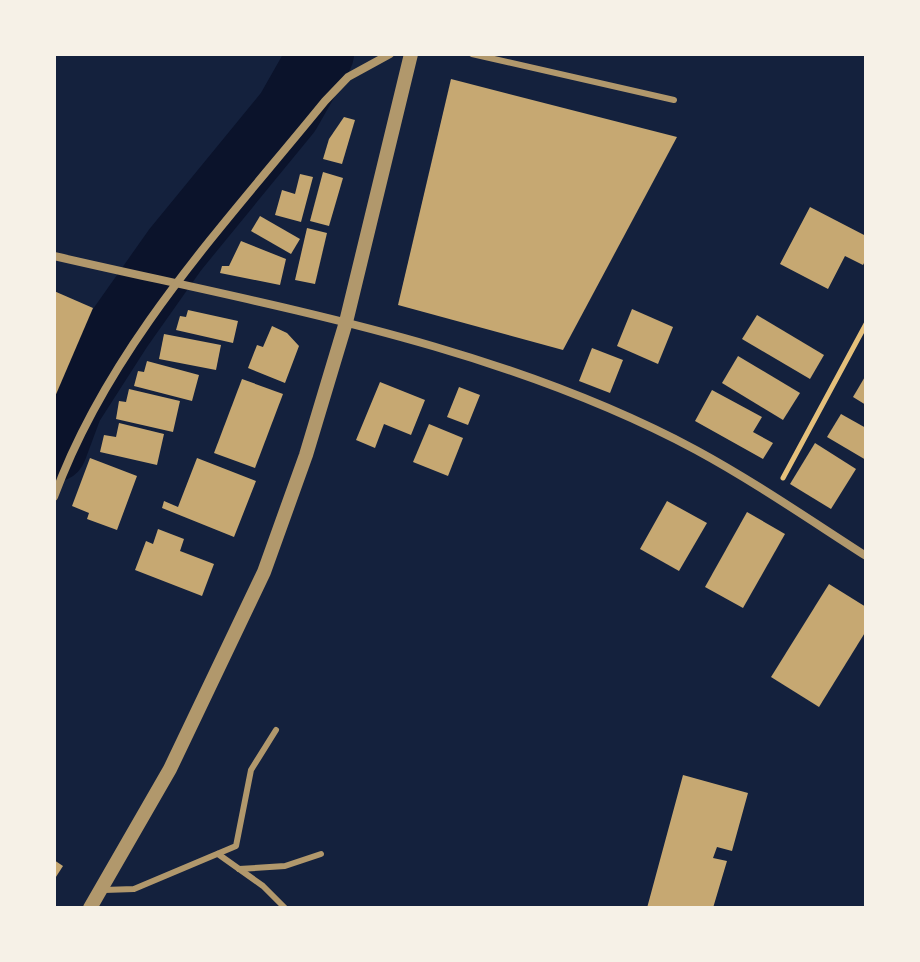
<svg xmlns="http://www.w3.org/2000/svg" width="920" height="962" font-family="Barlow,sans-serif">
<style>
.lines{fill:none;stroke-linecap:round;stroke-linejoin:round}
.river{stroke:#0b132b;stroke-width:66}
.building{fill:#c6a872}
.path{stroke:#e5c07b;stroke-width:5}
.service{stroke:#b1986c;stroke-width:6}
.minor{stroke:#b1986c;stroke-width:8}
.tertiary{stroke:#b1986c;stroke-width:14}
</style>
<rect width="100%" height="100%" fill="#14213d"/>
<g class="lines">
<polyline class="river" points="54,449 70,406 120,328 175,250 288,112 321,54"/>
</g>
<g class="building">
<polygon points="451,79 677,137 563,350 398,305"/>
<polygon points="344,117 355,120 342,164 323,159 329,139"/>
<polygon points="323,172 343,178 329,226 310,221"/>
<polygon points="300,174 313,177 301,222 275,215 282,190 295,194"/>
<polygon points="810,207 866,236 866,259 863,265 845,256 828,289 780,264"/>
<polygon points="260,216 300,239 291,254 251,231"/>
<polygon points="307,228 327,233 315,284 295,280"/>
<polygon points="241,241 286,259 280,285 220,273 222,266 229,266"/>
<polygon points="54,291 93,308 54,399"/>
<polygon points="632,309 673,327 658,364 617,346"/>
<polygon points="188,310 238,321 233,343 176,330 180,316 186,317"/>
<polygon points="757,315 824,355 810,379 742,339"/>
<polygon points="272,326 287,333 299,346 285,383 248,368 257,345 263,347"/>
<polygon points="164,334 221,345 216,370 159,359"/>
<polygon points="592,348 623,360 610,393 579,381"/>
<polygon points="738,356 800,393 783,420 722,383"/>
<polygon points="147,361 199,375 192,401 134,386 138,371 144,372"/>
<polygon points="866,375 866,405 853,397"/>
<polygon points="242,379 283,394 255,468 214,453"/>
<polygon points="380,382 425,400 411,435 384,424 375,448 356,440"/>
<polygon points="459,387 480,395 468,425 447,417"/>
<polygon points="129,389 180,401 173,432 116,419 119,401 126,402"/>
<polygon points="712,390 762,417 753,432 773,443 763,459 695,421"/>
<polygon points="841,414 866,428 866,460 827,437"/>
<polygon points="119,423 164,434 157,465 100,452 104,435 116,437"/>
<polygon points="429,424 463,438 448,476 413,462"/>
<polygon points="815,443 856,469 831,509 790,484"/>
<polygon points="90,458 137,476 117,530 87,519 89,513 72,506"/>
<polygon points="197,458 256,481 234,537 162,508 164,501 178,507"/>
<polygon points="667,501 707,523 679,571 640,549"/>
<polygon points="747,512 785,534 743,608 705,587"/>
<polygon points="158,529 184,539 180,551 214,564 202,596 135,570 146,541 153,544"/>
<polygon points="829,584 866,607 866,631 819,707 771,677"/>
<polygon points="683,775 748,793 732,851 717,847 713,858 727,861 713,908 647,908"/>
<polygon points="54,860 63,866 54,880"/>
</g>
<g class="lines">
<polyline class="path" points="783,478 866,324"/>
<g class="service">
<polyline points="472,54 674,100"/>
<polyline points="218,854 263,886 285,908"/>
<polyline points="239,869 285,866 321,854"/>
<polyline points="104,890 134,889 236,846 251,770 276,730"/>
</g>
<g class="minor">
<path d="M 54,256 C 271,306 498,344 696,450 C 755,482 810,520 866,556"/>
<path d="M 54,497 C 109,346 225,224 325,101 L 348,77 L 390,54"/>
</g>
<polyline class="tertiary" points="90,908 170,769 264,572 306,455 346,322 411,54"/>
</g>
<rect width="920" height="962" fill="none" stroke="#f6f1e7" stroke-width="112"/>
</svg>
